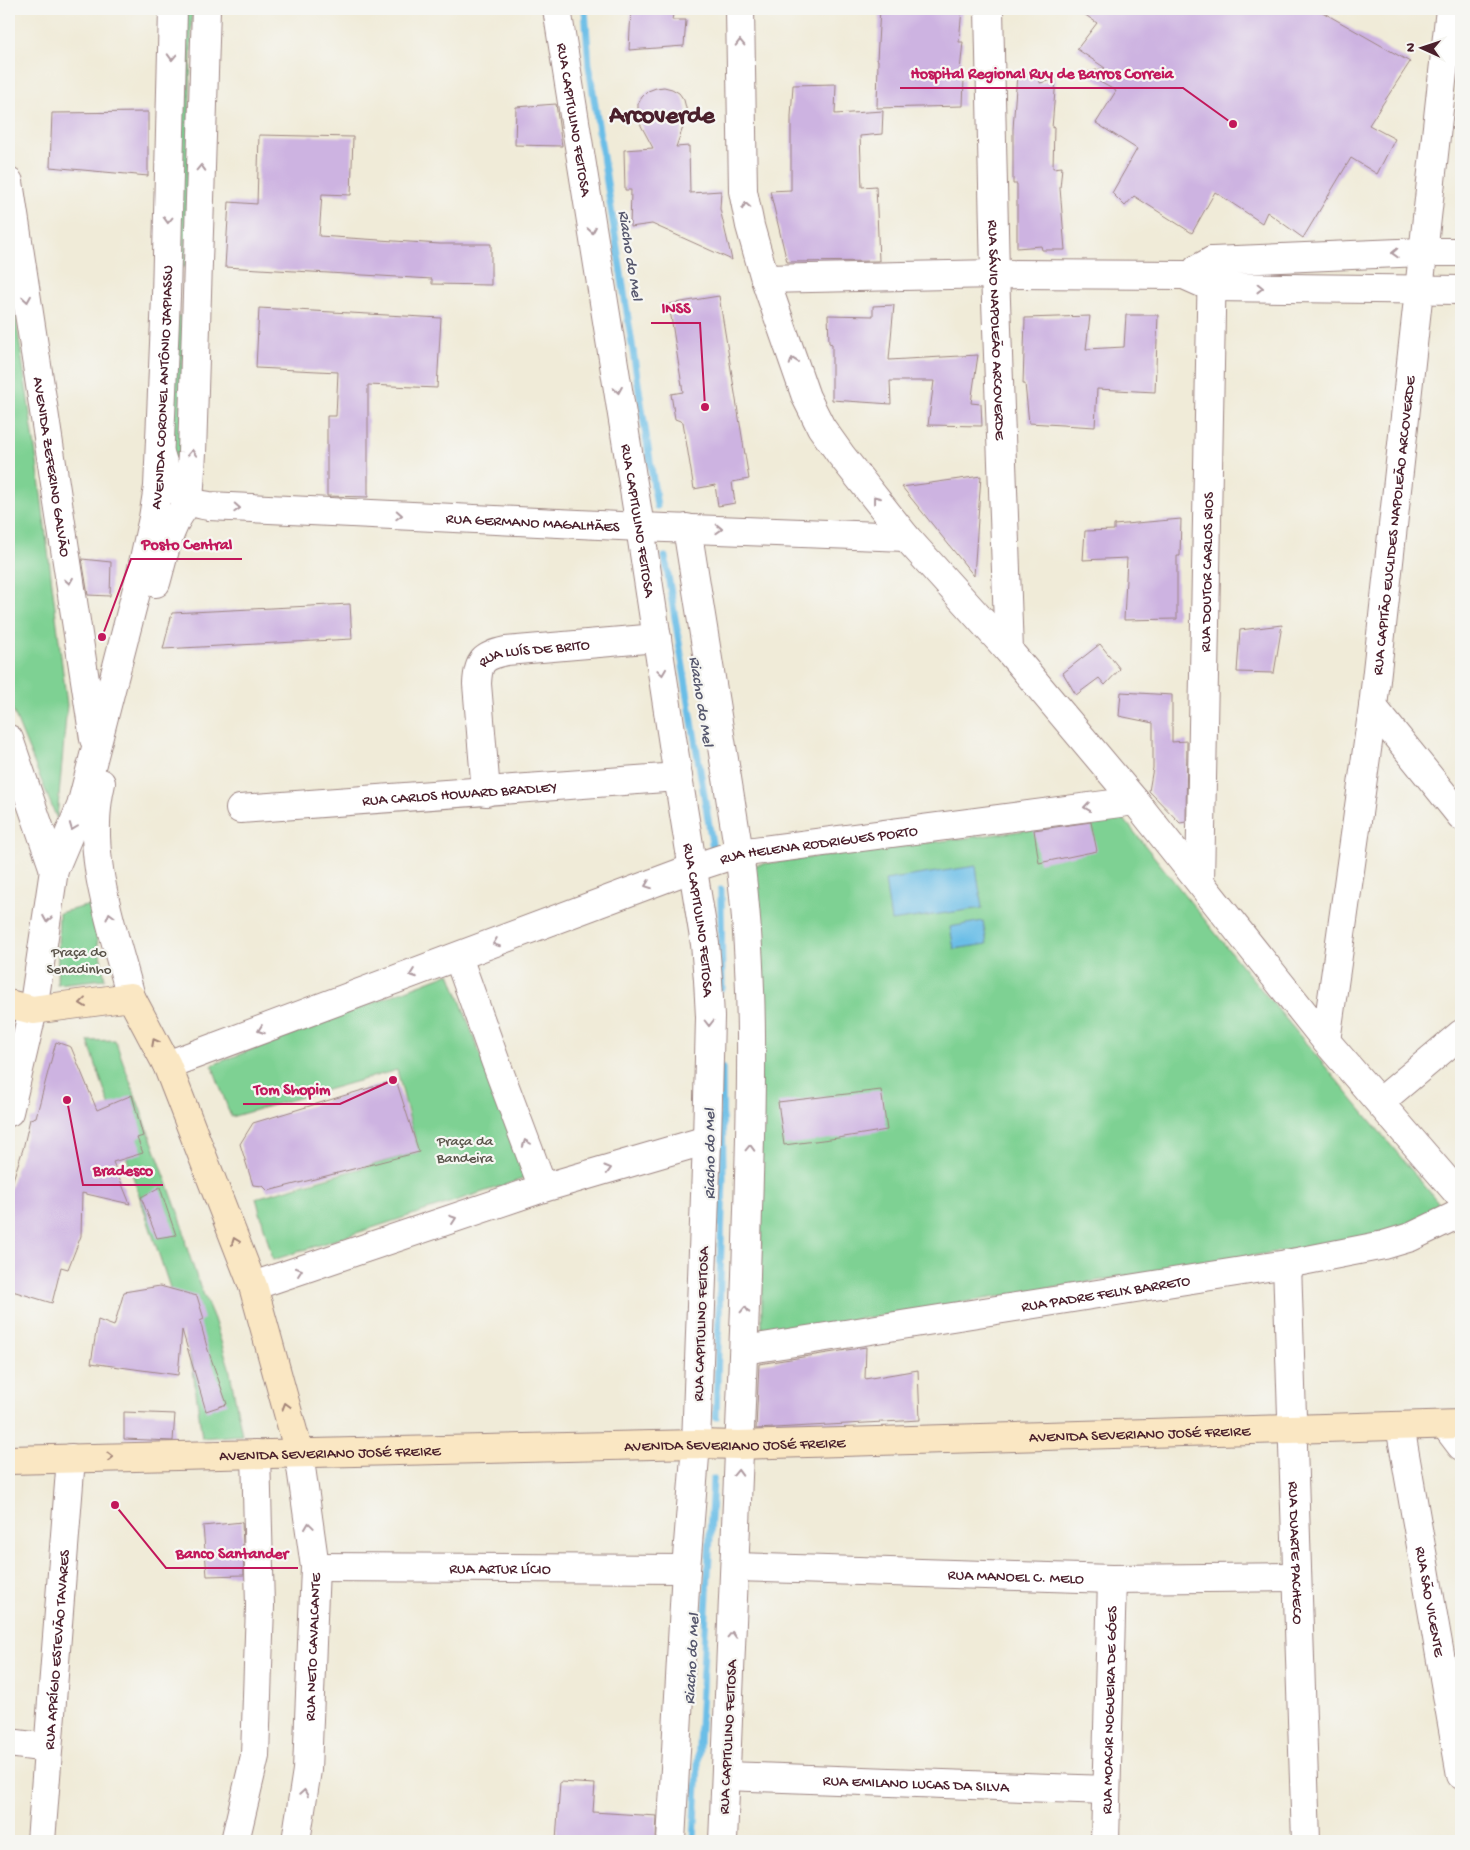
<svg xmlns="http://www.w3.org/2000/svg" width="1470" height="1850" font-family="'Gochi Hand',sans-serif">
<style>
.green{fill:#7ed193;stroke:#64785f}
.water{fill:#6bbee7;stroke:#5a6e89}
.lines{fill:none;stroke-linecap:round;stroke-linejoin:round}
.stream{stroke:#6bbee7;stroke-width:7}
.building{fill:#cdb3e1}
.minor-casing{stroke:#9d8582;stroke-width:30}
.tertiary-casing{stroke:#9d8582;stroke-width:30}
.secondary-casing{stroke:#9d8582;stroke-width:30}
.minor{stroke:#fff;stroke-width:28}
.tertiary{stroke:#fff;stroke-width:28}
.secondary{stroke:#fae7c3;stroke-width:28}
.oneway{stroke:#ae9aa0}
.oneway2{stroke:#a28377}
.labels{text-anchor:middle;stroke-width:4.5;stroke-linejoin:round;paint-order:stroke}
.street-label{font-size:15px;fill:#4a1f2b;stroke:#f6f6f2}
.park-label{font-size:15px;fill:#5a544a;stroke:#f6f6f2}
.water-label{font-size:16px;font-style:italic;fill:#56576d;stroke:#f6f6f2}
.town-label{font-size:25px;font-weight:bold;fill:#4a1f2b;stroke:#f6f6f2}
.leader{fill:none;stroke:#c2185b;stroke-width:2}
.callout-dot{fill:#c2185b;stroke:#f6f6f2;stroke-width:2}
.callout-label{font-size:16px;text-anchor:middle;font-weight:bold;fill:#c2185b;stroke:#f6f6f2;stroke-width:4.5;stroke-linejoin:round;paint-order:stroke}
</style>
<rect width="100%" height="100%" fill="#f6f6f2"/>
<filter id="ink" filterUnits="userSpaceOnUse"><feTurbulence type="fractalNoise" baseFrequency=".02" numOctaves="2"/><feDisplacementMap in="SourceGraphic" scale="10" xChannelSelector="R" yChannelSelector="G"/><feConvolveMatrix kernelMatrix="1 2 1 2 8 2 1 2 1" color-interpolation-filters="sRGB"/></filter>
<filter id="wash" filterUnits="userSpaceOnUse"><feTurbulence type="fractalNoise" baseFrequency=".0096" numOctaves="4" result="noise"/><feDisplacementMap in="SourceGraphic" scale="20" xChannelSelector="R" yChannelSelector="G"/><feGaussianBlur stdDeviation="1.12" result="paint"/><feColorMatrix in="noise" values="0 0 0 0 0 0 0 0 0 0 0 0 0 0 0 0 0 1.4 0 .05"/><feComposite in="paint" operator="in"/></filter>
<g filter="url(#wash)">
<rect width="100%" height="100%" fill="#f0ebd8"/>
<g class="green">
<polygon points="181,9 192,9 186,267 175,266"/>
<polygon points="9,271 37,462 67,705 57,819 9,701"/>
<polygon points="173,316 184,316 181,460 170,460"/>
<polygon points="1123,818 1241,965 1443,1208 1401,1232 797,1329 762,1331 758,929 753,865"/>
<polygon points="90,905 105,979 57,984 59,913"/>
<polygon points="450,973 526,1178 273,1260 256,1198 418,1152 397,1070 231,1117 212,1065"/>
<polygon points="115,1040 183,1226 186,1245 198,1281 214,1319 229,1367 242,1435 202,1438 193,1370 182,1324 88,1041"/>
</g>
<g class="water">
<polygon points="976,866 982,908 891,921 885,880"/>
<polygon points="983,921 987,944 954,949 950,927"/>
</g>
<g class="lines">
<g class="stream">
<polyline points="585,9 589,66 657,506"/>
<polyline points="665,557 713,849"/>
<polyline points="721,890 722,988"/>
<polyline points="716,1417 723,1177 722,1068"/>
<polyline points="694,1841 713,1479"/>
</g>
</g>
<g id="blocks">
<g class="building">
<polygon points="631,9 674,9 672,20 686,20 684,46 629,50"/>
<polygon points="880,9 962,9 959,42 963,42 959,80 964,79 963,106 877,108 878,60 877,60"/>
<polygon points="1077,9 1317,9 1410,62 1369,125 1395,139 1377,174 1351,158 1303,238 1267,212 1262,223 1215,192 1192,233 1134,196 1125,206 1112,193 1137,149 1096,123 1116,91 1084,73 1105,68 1077,49 1097,23"/>
<polygon points="1040,70 1040,83 1056,79 1052,128 1054,127 1053,168 1062,167 1060,188 1065,250 1042,250 1041,246 1017,248 1017,184 1013,184 1013,129 1017,74"/>
<polygon points="836,84 835,114 883,111 882,134 860,136 862,187 876,186 879,261 787,262 770,191 791,190 791,117 793,85"/>
<polygon points="664,87 672,89 679,93 684,100 686,108 687,116 676,147 689,146 690,193 721,191 720,209 732,260 652,224 630,227 631,190 625,190 624,150 653,148 638,120 638,104 642,97 648,91 656,88"/>
<polygon points="556,104 562,146 515,145 516,107"/>
<polygon points="148,112 148,176 50,167 52,113"/>
<polygon points="259,135 353,137 351,195 322,194 319,236 440,244 491,244 491,285 432,284 432,279 225,267 229,202 257,204"/>
<polygon points="719,296 749,479 732,482 735,503 718,506 715,485 694,489 683,422 675,419 671,394 683,392 669,304"/>
<polygon points="894,305 889,360 978,355 971,403 981,404 982,426 928,425 934,381 890,381 891,404 832,400 832,344 829,343 828,315 873,316 873,306"/>
<polygon points="259,308 441,318 437,388 368,385 368,497 327,496 327,416 336,416 338,372 256,368"/>
<polygon points="1126,315 1158,315 1155,392 1097,389 1095,427 1029,423 1025,384 1023,384 1025,318 1090,316 1086,349 1124,347"/>
<polygon points="981,476 974,576 902,487"/>
<polygon points="1181,519 1180,556 1177,556 1177,619 1124,620 1127,558 1083,560 1085,531 1114,530 1114,525"/>
<polygon points="82,559 111,562 110,596 88,595"/>
<polygon points="350,604 352,639 163,649 172,613"/>
<polygon points="1282,625 1274,673 1237,672 1240,630"/>
<polygon points="1100,644 1120,669 1105,685 1099,678 1076,695 1063,673"/>
<polygon points="1121,692 1172,695 1172,742 1187,741 1186,822 1180,823 1149,791 1153,768 1153,723 1119,716"/>
<polygon points="1091,822 1097,851 1039,863 1034,830"/>
<polygon points="56,1042 71,1047 97,1110 132,1095 143,1136 137,1138 143,1153 113,1162 130,1204 82,1193 81,1236 68,1269 61,1267 52,1303 9,1290 9,1192 23,1149 30,1119 36,1117"/>
<polygon points="396,1080 419,1152 268,1191 263,1186 253,1185 240,1144 253,1123"/>
<polygon points="881,1090 887,1130 838,1138 784,1145 778,1102"/>
<polygon points="160,1187 167,1209 176,1235 157,1238 141,1197"/>
<polygon points="160,1286 197,1296 204,1319 200,1321 207,1347 227,1404 206,1411 182,1330 178,1375 91,1363 98,1320 114,1326 124,1292"/>
<polygon points="866,1347 865,1379 918,1370 920,1420 756,1429 759,1364"/>
<polygon points="124,1412 175,1414 173,1441 124,1439"/>
<polygon points="242,1522 244,1575 207,1576 203,1526"/>
<polygon points="560,1782 595,1784 593,1812 657,1816 656,1841 556,1841"/>
</g>
</g>
</g>
<g filter="url(#ink)">
<use href="#blocks" fill-opacity="0" stroke="#9d8582" stroke-width="1"/>
<g class="lines">
<g class="minor-casing">
<g id="minor">
<path id="s1" d="M 989,9 L 995,274 L 1009,651"/>
<polyline points="1197,269 1212,261 1422,252 1461,252"/>
<polyline points="765,279 995,274 1184,275 1211,287 1461,290"/>
<polyline points="1373,707 1461,816"/>
<polyline points="9,739 54,870"/>
<path id="s2" d="M 486,792 L 477,684 C 478,661 483,656 506,651 L 657,638"/>
<path id="s3" d="M 240,809 L 678,777"/>
<path id="s4" d="M 1200,882 L 1212,261"/>
<polyline points="458,957 496,1063 543,1188"/>
<path id="s5" d="M 1326,1041 L 1373,707 L 1450,9"/>
<path id="s6" d="M 167,1065 L 693,868 L 739,853 L 1135,801"/>
<polyline points="1380,1102 1461,1034"/>
<path id="s7" d="M 1287,1264 L 1306,1841"/>
<polyline points="253,1286 543,1188 707,1140"/>
<path id="s8" d="M 744,1350 L 1287,1264 L 1384,1245 L 1411,1237 L 1461,1213"/>
<polyline points="1445,1425 1461,1446"/>
<path id="s9" d="M 1400,1426 L 1461,1775"/>
<path id="s10" d="M 315,1567 L 686,1569"/>
<path id="s11" d="M 735,1567 L 1112,1579 L 1297,1577"/>
<polyline points="9,1743 48,1748"/>
<path id="s12" d="M 726,1776 L 1106,1790"/>
<path id="s13" d="M 41,1841 L 71,1458"/>
<polyline points="235,1841 255,1756 260,1606 256,1454"/>
<path id="s14" d="M 1105,1841 L 1112,1579"/>
</g>
</g>
<g class="tertiary-casing">
<g id="tertiary">
<path id="s15" d="M 557,9 L 640,527 L 678,777 L 705,944 L 708,980 L 710,1017 L 707,1140 L 696,1444 L 686,1569 L 671,1841"/>
<polyline points="740,9 743,191 750,226 765,279 806,397 821,427 841,455 906,537 1009,651 1135,801 1326,1041 1461,1197"/>
<path id="s16" d="M 9,182 L 94,739"/>
<path id="s17" d="M 161,456 C 169,484 178,502 209,506 L 640,527 L 906,537"/>
<polyline points="189,502 192,453 206,9"/>
<path d="M 687,528 L 739,853 C 758,993 750,1134 746,1275 C 740,1464 732,1653 723,1841"/>
<path d="M 156,583 C 164,555 169,523 189,502"/>
<path d="M 101,783 C 84,855 113,928 131,997"/>
<path id="s18" d="M 9,1112 L 33,1010 L 54,870 L 81,806 L 140,577 L 153,518 L 158,487 L 166,296 L 173,9"/>
<path id="s19" d="M 296,1841 L 307,1770 L 315,1567 L 299,1453"/>
</g>
</g>
<g class="secondary-casing">
<g id="secondary">
<polyline points="9,1004 33,1010 131,997 167,1065 253,1286 299,1453"/>
<path id="s20" d="M 9,1460 L 696,1444 L 739,1445 L 1461,1424"/>
</g>
</g>
<use href="#minor" class="minor"/>
<use href="#tertiary" class="tertiary"/>
<use href="#secondary" class="secondary"/>
</g>
<defs><path id="oneway-chevron" d="M-2-3.5L2.5 0L-2 3.5" fill="none" stroke-width="1.6" stroke-linecap="round" stroke-linejoin="round" transform="scale(1.25)"/></defs>
<g class="oneway">
<use href="#oneway-chevron" transform="translate(740 43) rotate(-91)"/>
<use href="#oneway-chevron" transform="translate(172 57) rotate(92)"/>
<use href="#oneway-chevron" transform="translate(201 168) rotate(-88)"/>
<use href="#oneway-chevron" transform="translate(746 206) rotate(-100)"/>
<use href="#oneway-chevron" transform="translate(168 220) rotate(92)"/>
<use href="#oneway-chevron" transform="translate(592 230) rotate(81)"/>
<use href="#oneway-chevron" transform="translate(1395 253) rotate(178)"/>
<use href="#oneway-chevron" transform="translate(1260 288) rotate(1)"/>
<use href="#oneway-chevron" transform="translate(27 299) rotate(81)"/>
<use href="#oneway-chevron" transform="translate(793 361) rotate(-109)"/>
<use href="#oneway-chevron" transform="translate(618 390) rotate(81)"/>
<use href="#oneway-chevron" transform="translate(192 453) rotate(-87)"/>
<use href="#oneway-chevron" transform="translate(876 499) rotate(-128)"/>
<use href="#oneway-chevron" transform="translate(237 508) rotate(3)"/>
<use href="#oneway-chevron" transform="translate(399 515) rotate(3)"/>
<use href="#oneway-chevron" transform="translate(719 529) rotate(2)"/>
<use href="#oneway-chevron" transform="translate(69 581) rotate(81)"/>
<use href="#oneway-chevron" transform="translate(662 672) rotate(82)"/>
<use href="#oneway-chevron" transform="translate(1087 807) rotate(172)"/>
<use href="#oneway-chevron" transform="translate(73 827) rotate(111)"/>
<use href="#oneway-chevron" transform="translate(648 885) rotate(159)"/>
<use href="#oneway-chevron" transform="translate(110 916) rotate(-105)"/>
<use href="#oneway-chevron" transform="translate(47 919) rotate(100)"/>
<use href="#oneway-chevron" transform="translate(496 943) rotate(159)"/>
<use href="#oneway-chevron" transform="translate(413 974) rotate(160)"/>
<use href="#oneway-chevron" transform="translate(709 1023) rotate(90)"/>
<use href="#oneway-chevron" transform="translate(261 1030) rotate(160)"/>
<use href="#oneway-chevron" transform="translate(526 1143) rotate(-111)"/>
<use href="#oneway-chevron" transform="translate(750 1148) rotate(-88)"/>
<use href="#oneway-chevron" transform="translate(608 1169) rotate(-16)"/>
<use href="#oneway-chevron" transform="translate(453 1219) rotate(-19)"/>
<use href="#oneway-chevron" transform="translate(299 1271) rotate(-19)"/>
<use href="#oneway-chevron" transform="translate(745 1310) rotate(-88)"/>
<use href="#oneway-chevron" transform="translate(738 1473) rotate(-88)"/>
<use href="#oneway-chevron" transform="translate(309 1526) rotate(-98)"/>
<use href="#oneway-chevron" transform="translate(732 1635) rotate(-88)"/>
<use href="#oneway-chevron" transform="translate(304 1793) rotate(-81)"/>
</g>
<g class="oneway2">
<use href="#oneway-chevron" transform="translate(83 1003) rotate(173)"/>
<use href="#oneway-chevron" transform="translate(155 1042) rotate(-118)"/>
<use href="#oneway-chevron" transform="translate(235 1241) rotate(-111)"/>
<use href="#oneway-chevron" transform="translate(286 1406) rotate(-106)"/>
<use href="#oneway-chevron" transform="translate(110 1457) rotate(-1)"/>
</g>
</g>
<g class="labels">
<g class="street-label">
<text dy="5" stroke="none"><textPath href="#s15" startOffset="112">RUA CAPITULINO FEITOSA</textPath></text>
<text dy="5" stroke="none"><textPath href="#s1" startOffset="321">RUA SÁVIO NAPOLEÃO ARCOVERDE</textPath></text>
<text dy="5" stroke="none"><textPath href="#s18" startOffset="744">AVENIDA CORONEL ANTÔNIO JAPIASSU</textPath></text>
<text dy="5" stroke="none"><textPath href="#s16" startOffset="288">AVENIDA ZEFERINO GALVÃO</textPath></text>
<text dy="5" stroke="none"><textPath href="#s15" startOffset="518">RUA CAPITULINO FEITOSA</textPath></text>
<text dy="5" stroke="none"><textPath href="#s17" startOffset="399">RUA GERMANO MAGALHÃES</textPath></text>
<text dy="5" stroke="none"><textPath href="#s5" startOffset="520">RUA CAPITÃO EUCLIDES NAPOLEÃO ARCOVERDE</textPath></text>
<text dy="5" stroke="none"><textPath href="#s4" startOffset="310">RUA DOUTOR CARLOS RIOS</textPath></text>
<text dy="5" stroke="none"><textPath href="#s2" startOffset="185">RUA LUÍS DE BRITO</textPath></text>
<text dy="5" stroke="none"><textPath href="#s3" startOffset="220">RUA CARLOS HOWARD BRADLEY</textPath></text>
<text dy="5" stroke="none"><textPath href="#s6" startOffset="690">RUA HELENA RODRIGUES PORTO</textPath></text>
<text dy="5" stroke="none"><textPath href="#s15" startOffset="922">RUA CAPITULINO FEITOSA</textPath></text>
<text dy="5" stroke="none"><textPath href="#s8" startOffset="366">RUA PADRE FELIX BARRETO</textPath></text>
<text transform="translate(700 1324) rotate(-88)" y="5">RUA CAPITULINO FEITOSA</text>
<text dy="5" stroke="none"><textPath href="#s20" startOffset="1131">AVENIDA SEVERIANO JOSÉ FREIRE</textPath></text>
<text dy="5" stroke="none"><textPath href="#s20" startOffset="726">AVENIDA SEVERIANO JOSÉ FREIRE</textPath></text>
<text dy="5" stroke="none"><textPath href="#s20" startOffset="321">AVENIDA SEVERIANO JOSÉ FREIRE</textPath></text>
<text dy="5" stroke="none"><textPath href="#s7" startOffset="289">RUA DUARTE PACHECO</textPath></text>
<text dy="5" stroke="none"><textPath href="#s10" startOffset="185">RUA ARTUR LÍCIO</textPath></text>
<text dy="5" stroke="none"><textPath href="#s11" startOffset="281">RUA MANOEL C. MELO</textPath></text>
<text dy="5" stroke="none"><textPath href="#s9" startOffset="178">RUA SÃO VICENTE</textPath></text>
<text dy="5" stroke="none"><textPath href="#s19" startOffset="195">RUA NETO CAVALCANTE</textPath></text>
<text dy="5" stroke="none"><textPath href="#s13" startOffset="192">RUA APRÍGIO ESTEVÃO TAVARES</textPath></text>
<text dy="5" stroke="none"><textPath href="#s14" startOffset="131">RUA MOACIR NOGUEIRA DE GÓES</textPath></text>
<text transform="translate(727 1737) rotate(-87)" y="5">RUA CAPITULINO FEITOSA</text>
<text dy="5" stroke="none"><textPath href="#s12" startOffset="190">RUA EMILANO LUCAS DA SILVA</textPath></text>
</g>
<g class="park-label">
<text x="79" y="956">Praça do<tspan x="79" dy="17">Senadinho</tspan></text>
<text x="465" y="1145">Praça da<tspan x="465" dy="17">Bandeira</tspan></text>
</g>
<g class="water-label">
<text transform="translate(632 255) rotate(81)" y="6">Riacho do Mel</text>
<text transform="translate(703 701) rotate(81)" y="6">Riacho do Mel</text>
<text transform="translate(708 1154) rotate(-90)" y="6">Riacho do Mel</text>
<text transform="translate(690 1659) rotate(-87)" y="6">Riacho do Mel</text>
</g>
<g class="town-label">
<text x="662" y="122">Arcoverde</text>
</g>
</g>
<path class="leader" d="M1233 124L1183 88H900M705 407L700 323H651M102 637L131 559H242M393 1080L340 1104H243M67 1100L83 1185H163M115 1505L166 1568H298"/>
<g class="callout-dot">
<circle cx="1233" cy="124" r="5"/>
<circle cx="705" cy="407" r="5"/>
<circle cx="102" cy="637" r="5"/>
<circle cx="393" cy="1080" r="5"/>
<circle cx="67" cy="1100" r="5"/>
<circle cx="115" cy="1505" r="5"/>
</g>
<g class="callout-label">
<text x="1042" y="78">Hospital Regional Ruy de Barros Correia</text>
<text x="676" y="313">INSS</text>
<text x="187" y="549">Posto Central</text>
<text x="292" y="1094">Tom Shopim</text>
<text x="123" y="1175">Bradesco</text>
<text x="232" y="1558">Banco Santander</text>
</g>
<rect width="1470" height="1850" fill="none" stroke="#f6f6f2" stroke-width="30"/>
<g transform="translate(1422 48) rotate(273)" stroke="#f6f6f2" stroke-width="4" paint-order="stroke">
<path d="M0-4L9 19L0 12L-9 19Z" fill="#4a1f2b"/>
<text y="-8" font-size="14" font-weight="bold" text-anchor="middle" fill="#4a1f2b">N</text>
</g>
</svg>
